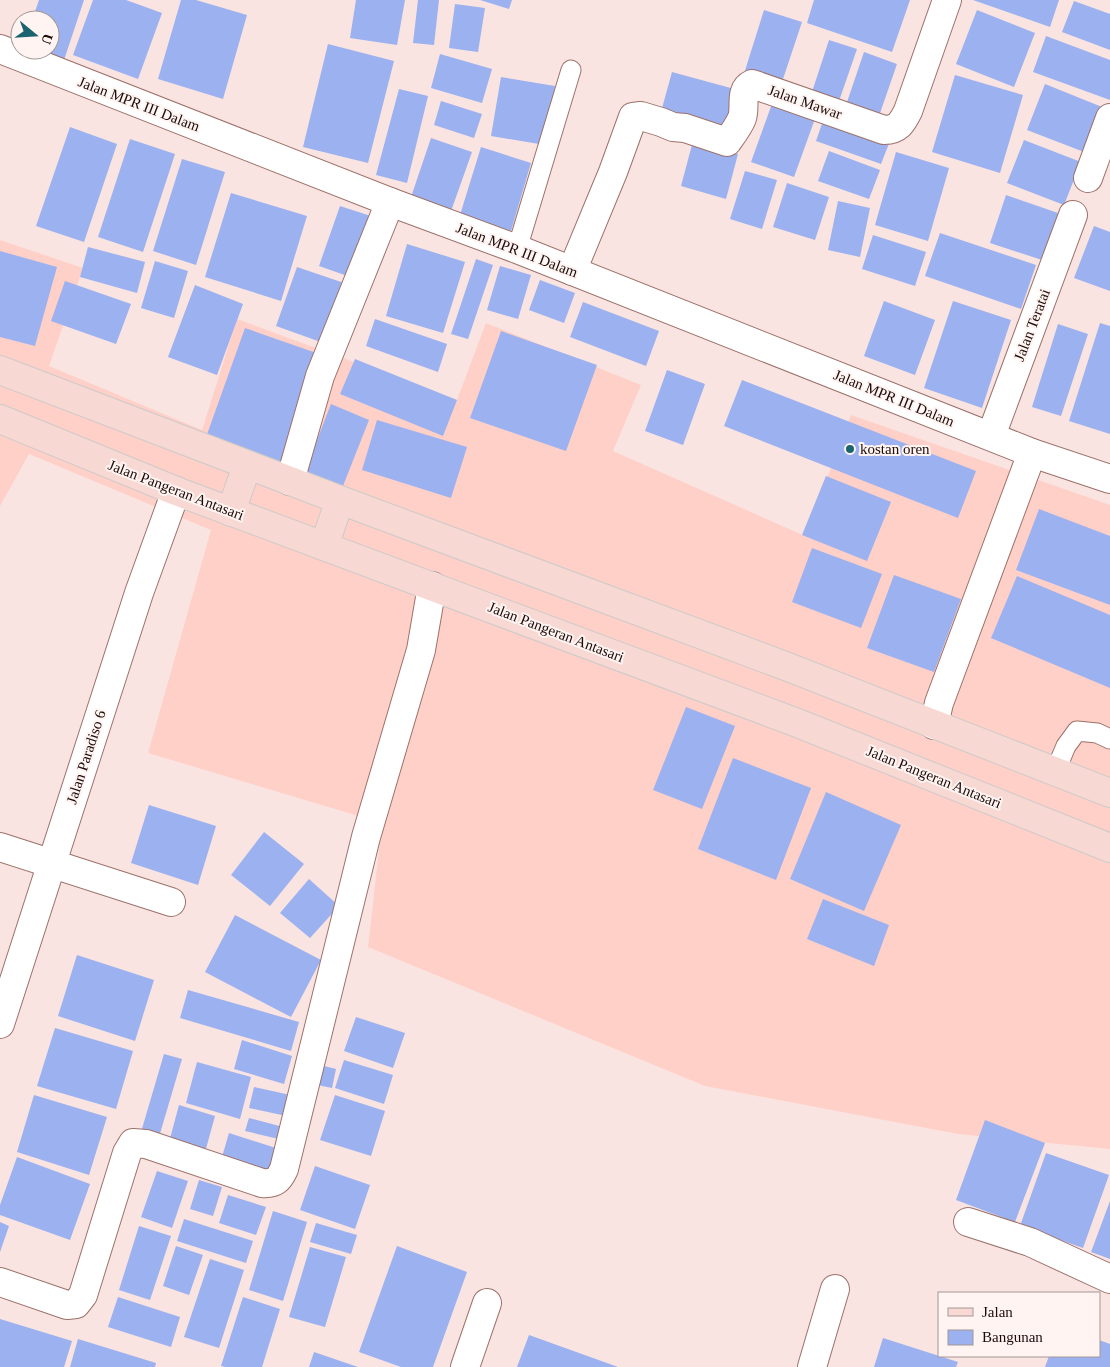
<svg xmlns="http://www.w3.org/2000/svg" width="1110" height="1367" font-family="Georgia,serif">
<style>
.built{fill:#ffd0c8}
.building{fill:#9cb1ef}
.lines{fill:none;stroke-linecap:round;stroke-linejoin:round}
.lane-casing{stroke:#9d716a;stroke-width:21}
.street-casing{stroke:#9d716a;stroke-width:30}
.primary-casing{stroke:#cdcac9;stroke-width:30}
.lane{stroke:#fff;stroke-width:19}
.street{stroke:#fff;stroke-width:28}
.primary{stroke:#f8d8d3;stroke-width:28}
.poi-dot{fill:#19646f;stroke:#fff4f2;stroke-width:2}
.labels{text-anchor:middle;stroke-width:4;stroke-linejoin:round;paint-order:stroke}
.street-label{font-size:15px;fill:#1c0c09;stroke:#fff4f2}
.poi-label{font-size:15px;fill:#1c0c09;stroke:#fff4f2;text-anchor:start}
</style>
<rect width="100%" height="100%" fill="#f9e4e1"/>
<polygon class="built" points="0,240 83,268 49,366 202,430 237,319 457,400 486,323 641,385 613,451 805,536 851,415 1110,505 1110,1149 958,1134 705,1086 368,947 382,823 148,753 211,530 29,454 0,506"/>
<g class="building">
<polygon points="39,0 84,0 63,63 23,50 50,50 50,20 32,20"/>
<polygon points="93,0 126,0 162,13 138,79 73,55"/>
<polygon points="181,0 196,0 247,15 223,99 158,79"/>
<polygon points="356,0 405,0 397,45 350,38"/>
<polygon points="418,0 439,0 434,45 413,43"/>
<polygon points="480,0 512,0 509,9"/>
<polygon points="814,0 910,0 892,52 807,23"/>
<polygon points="973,0 1059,0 1050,27"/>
<polygon points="1074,1 1110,14 1110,50 1062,32"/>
<polygon points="455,4 485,8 478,52 449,48"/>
<polygon points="764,10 802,22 780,88 743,77"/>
<polygon points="977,10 1035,33 1014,87 956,64"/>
<polygon points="1046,36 1110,60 1110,100 1033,72"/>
<polygon points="829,40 857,49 838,104 811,95"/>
<polygon points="328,44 394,61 368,163 303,147"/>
<polygon points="864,52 897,64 878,119 845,108"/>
<polygon points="440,54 492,69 482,103 431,88"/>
<polygon points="672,72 738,90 727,130 661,112"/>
<polygon points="955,75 1023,95 1000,173 932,152"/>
<polygon points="501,77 555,86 545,145 491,136"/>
<polygon points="1045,84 1102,107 1084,152 1027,130"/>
<polygon points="399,89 428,96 407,183 376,175"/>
<polygon points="441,101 482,114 474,138 434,125"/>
<polygon points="773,101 816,116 794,177 751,162"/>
<polygon points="824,118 890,141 881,164 816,141"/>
<polygon points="70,127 117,144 84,242 36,226"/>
<polygon points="431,138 472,152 450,214 410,200"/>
<polygon points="130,139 175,154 143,252 98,237"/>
<polygon points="1024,140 1081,162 1064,205 1007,183"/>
<polygon points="693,141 738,154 726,199 681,186"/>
<polygon points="481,147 531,163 511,231 460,215"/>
<polygon points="829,151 880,170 869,199 818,181"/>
<polygon points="896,152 949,168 928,241 875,225"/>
<polygon points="182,159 225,172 196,265 153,251"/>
<polygon points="745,171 777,180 762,229 730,219"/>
<polygon points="787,183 829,197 815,240 773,227"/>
<polygon points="231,193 307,216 281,301 205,277"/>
<polygon points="1006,195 1058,213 1042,260 990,243"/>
<polygon points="838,201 870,208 860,257 828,250"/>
<polygon points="340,206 377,218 356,279 319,266"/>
<polygon points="1094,226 1110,232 1110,291 1074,278"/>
<polygon points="940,233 1036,265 1021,309 925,276"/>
<polygon points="873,235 926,252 915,286 862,269"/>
<polygon points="407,244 465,262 443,333 386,316"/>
<polygon points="88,247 145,262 137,293 80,277"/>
<polygon points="0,251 57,267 35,346 0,337"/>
<polygon points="476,259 493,265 468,339 451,334"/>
<polygon points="155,261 188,271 174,318 141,308"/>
<polygon points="500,266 531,275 518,319 487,310"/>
<polygon points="297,267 350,285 329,345 276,326"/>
<polygon points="540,280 575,293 564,323 529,310"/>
<polygon points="65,281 131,304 116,344 51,321"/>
<polygon points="195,285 243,304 217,375 168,357"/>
<polygon points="884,301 935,320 915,375 864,356"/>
<polygon points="953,301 1011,320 982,408 924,388"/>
<polygon points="583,302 659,331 646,366 570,337"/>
<polygon points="375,319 447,344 438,372 366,346"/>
<polygon points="1100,323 1110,326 1110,434 1069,421"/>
<polygon points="1058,324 1088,334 1061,416 1032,407"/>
<polygon points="245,328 325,356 286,468 205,440"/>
<polygon points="501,331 597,365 566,451 470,418"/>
<polygon points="355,359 457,400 443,436 340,394"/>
<polygon points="667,370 705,384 683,445 645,431"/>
<polygon points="742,380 976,471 958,518 724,426"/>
<polygon points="331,404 369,420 341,491 303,476"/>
<polygon points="377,420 467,447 451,498 362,470"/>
<polygon points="826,476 891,502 867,561 802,535"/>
<polygon points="1039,509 1110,536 1110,605 1016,570"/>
<polygon points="812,548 882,574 861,628 792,602"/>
<polygon points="894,575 961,599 934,672 867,648"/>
<polygon points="1017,576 1110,615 1110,688 991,638"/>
<polygon points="686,707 735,726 702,809 653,790"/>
<polygon points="733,758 811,788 776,880 698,849"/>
<polygon points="826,792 901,825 864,911 790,879"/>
<polygon points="149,805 216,826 198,885 131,863"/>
<polygon points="264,832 304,864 270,906 231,875"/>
<polygon points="309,879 339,906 310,938 280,913"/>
<polygon points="823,899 889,925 874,966 807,939"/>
<polygon points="235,915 321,960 291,1017 205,972"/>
<polygon points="77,955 154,980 135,1041 58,1016"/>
<polygon points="188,990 299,1022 291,1051 180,1018"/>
<polygon points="356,1017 405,1033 393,1068 344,1051"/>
<polygon points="55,1028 133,1051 116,1109 37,1086"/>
<polygon points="242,1040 292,1056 284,1084 234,1069"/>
<polygon points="164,1054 182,1059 159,1137 141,1132"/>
<polygon points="344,1060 393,1075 384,1104 335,1088"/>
<polygon points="197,1062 251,1077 240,1119 186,1103"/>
<polygon points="313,1063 336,1069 332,1088 308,1083"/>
<polygon points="254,1087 295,1096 291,1117 249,1108"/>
<polygon points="34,1095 107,1117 89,1175 17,1152"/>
<polygon points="335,1095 385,1111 371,1156 320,1140"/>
<polygon points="179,1105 215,1116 204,1156 168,1146"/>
<polygon points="249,1118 287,1128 283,1140 245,1131"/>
<polygon points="985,1120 1045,1143 1015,1222 956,1200"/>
<polygon points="229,1133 279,1149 272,1173 222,1157"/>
<polygon points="1046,1153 1109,1175 1083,1248 1020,1226"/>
<polygon points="17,1157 90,1184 70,1240 0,1215 0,1205"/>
<polygon points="315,1166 370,1185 355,1229 300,1210"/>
<polygon points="157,1171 188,1181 172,1228 141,1217"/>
<polygon points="199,1180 222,1187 213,1216 190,1209"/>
<polygon points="228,1195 266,1207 256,1235 219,1223"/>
<polygon points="1110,1201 1110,1259 1091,1252"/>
<polygon points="273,1211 307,1222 283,1301 249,1290"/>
<polygon points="184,1219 253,1241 246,1263 177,1241"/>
<polygon points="0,1222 9,1226 0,1252"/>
<polygon points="316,1223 357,1235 351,1254 310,1242"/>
<polygon points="139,1226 171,1236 150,1300 119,1290"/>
<polygon points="176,1246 203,1255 189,1295 163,1286"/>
<polygon points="397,1246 467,1272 433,1367 401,1367 359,1352"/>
<polygon points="310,1247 346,1257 325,1327 289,1317"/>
<polygon points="210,1259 244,1270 219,1348 184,1337"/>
<polygon points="118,1297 180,1317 171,1347 108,1327"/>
<polygon points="243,1297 280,1309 262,1367 225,1367 221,1366"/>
<polygon points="0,1319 72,1341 64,1367 0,1367"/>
<polygon points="529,1335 618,1367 517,1367"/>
<polygon points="883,1338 958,1362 956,1367 874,1367"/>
<polygon points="78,1339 156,1363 155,1367 70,1367"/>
<polygon points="1099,1340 1110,1344 1110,1367 1045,1367 1049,1356 1099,1356"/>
<polygon points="314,1352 358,1367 309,1367"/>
</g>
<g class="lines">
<g class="lane-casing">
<g id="lane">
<polyline points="517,249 571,70"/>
<polyline points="1055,772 1066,746 1077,731 1097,733 1110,739"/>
</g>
</g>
<g class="street-casing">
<g id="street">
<polyline points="0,49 390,202 517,249 1032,453 1110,479"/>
<polyline points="1088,178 1110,118"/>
<path d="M 572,271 L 613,172 L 633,117 L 641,116 L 661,122 L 673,127 L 685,128 L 727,142 C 732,135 739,126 742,118 C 746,107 739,90 752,84 L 884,130 C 898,130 902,123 908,111 L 947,0"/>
<polyline points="991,436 1073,215"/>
<polyline points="290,481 320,376 390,202"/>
<polyline points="934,725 939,703 1032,453"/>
<polyline points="0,847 171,902"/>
<polyline points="0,1024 139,593 176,491"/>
<polyline points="968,1222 1030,1242 1110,1279"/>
<path d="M 0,1282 L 67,1305 L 76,1304 L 83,1295 L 127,1153 L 133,1143 L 146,1144 L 262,1183 C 275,1184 279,1180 284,1169 L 366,837 L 421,650 L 432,586"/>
<polyline points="465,1367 487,1303"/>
<polyline points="812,1367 835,1289"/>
</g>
</g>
<g class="primary-casing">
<g id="primary">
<polyline points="0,370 340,500 788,667 1110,793"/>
<polyline points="0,419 176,491 795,722 1110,848"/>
<polyline points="231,512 247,465"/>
<polyline points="324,546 340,500"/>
</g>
</g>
<use href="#lane" class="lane"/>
<use href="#street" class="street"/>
<use href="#primary" class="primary"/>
</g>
<circle class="poi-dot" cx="850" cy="449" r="5"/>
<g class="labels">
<g class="street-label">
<text transform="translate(805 102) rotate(19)" y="5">Jalan Mawar</text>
<text transform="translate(139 104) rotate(21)" y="5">Jalan MPR III Dalam</text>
<text transform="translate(517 250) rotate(21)" y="5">Jalan MPR III Dalam</text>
<text transform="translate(1032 325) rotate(-69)" y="5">Jalan Teratai</text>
<text transform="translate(894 398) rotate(22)" y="5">Jalan MPR III Dalam</text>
<text transform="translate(176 490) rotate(21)" y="5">Jalan Pangeran Antasari</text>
<text transform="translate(556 632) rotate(21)" y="5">Jalan Pangeran Antasari</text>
<text transform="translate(86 757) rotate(-72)" y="5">Jalan Paradiso 6</text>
<text transform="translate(934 777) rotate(22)" y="5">Jalan Pangeran Antasari</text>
</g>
<g class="poi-label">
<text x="860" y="454">kostan oren</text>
</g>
</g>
<rect x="938" y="1292" width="162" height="65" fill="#fff4f2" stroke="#a49795"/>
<rect x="948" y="1308" width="25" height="8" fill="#f8d8d3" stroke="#a49795"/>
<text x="982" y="1317" font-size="15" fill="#1c0c09">Jalan</text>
<rect x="948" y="1330" width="25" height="15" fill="#9cb1ef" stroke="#a49795"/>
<text x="982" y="1342" font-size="15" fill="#1c0c09">Bangunan</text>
<g transform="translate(35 35) rotate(108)"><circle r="24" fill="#fff4f2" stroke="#a49795"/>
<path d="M0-4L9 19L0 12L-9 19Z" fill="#19646f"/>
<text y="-8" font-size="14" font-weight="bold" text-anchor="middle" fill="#1c0c09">U</text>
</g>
</svg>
